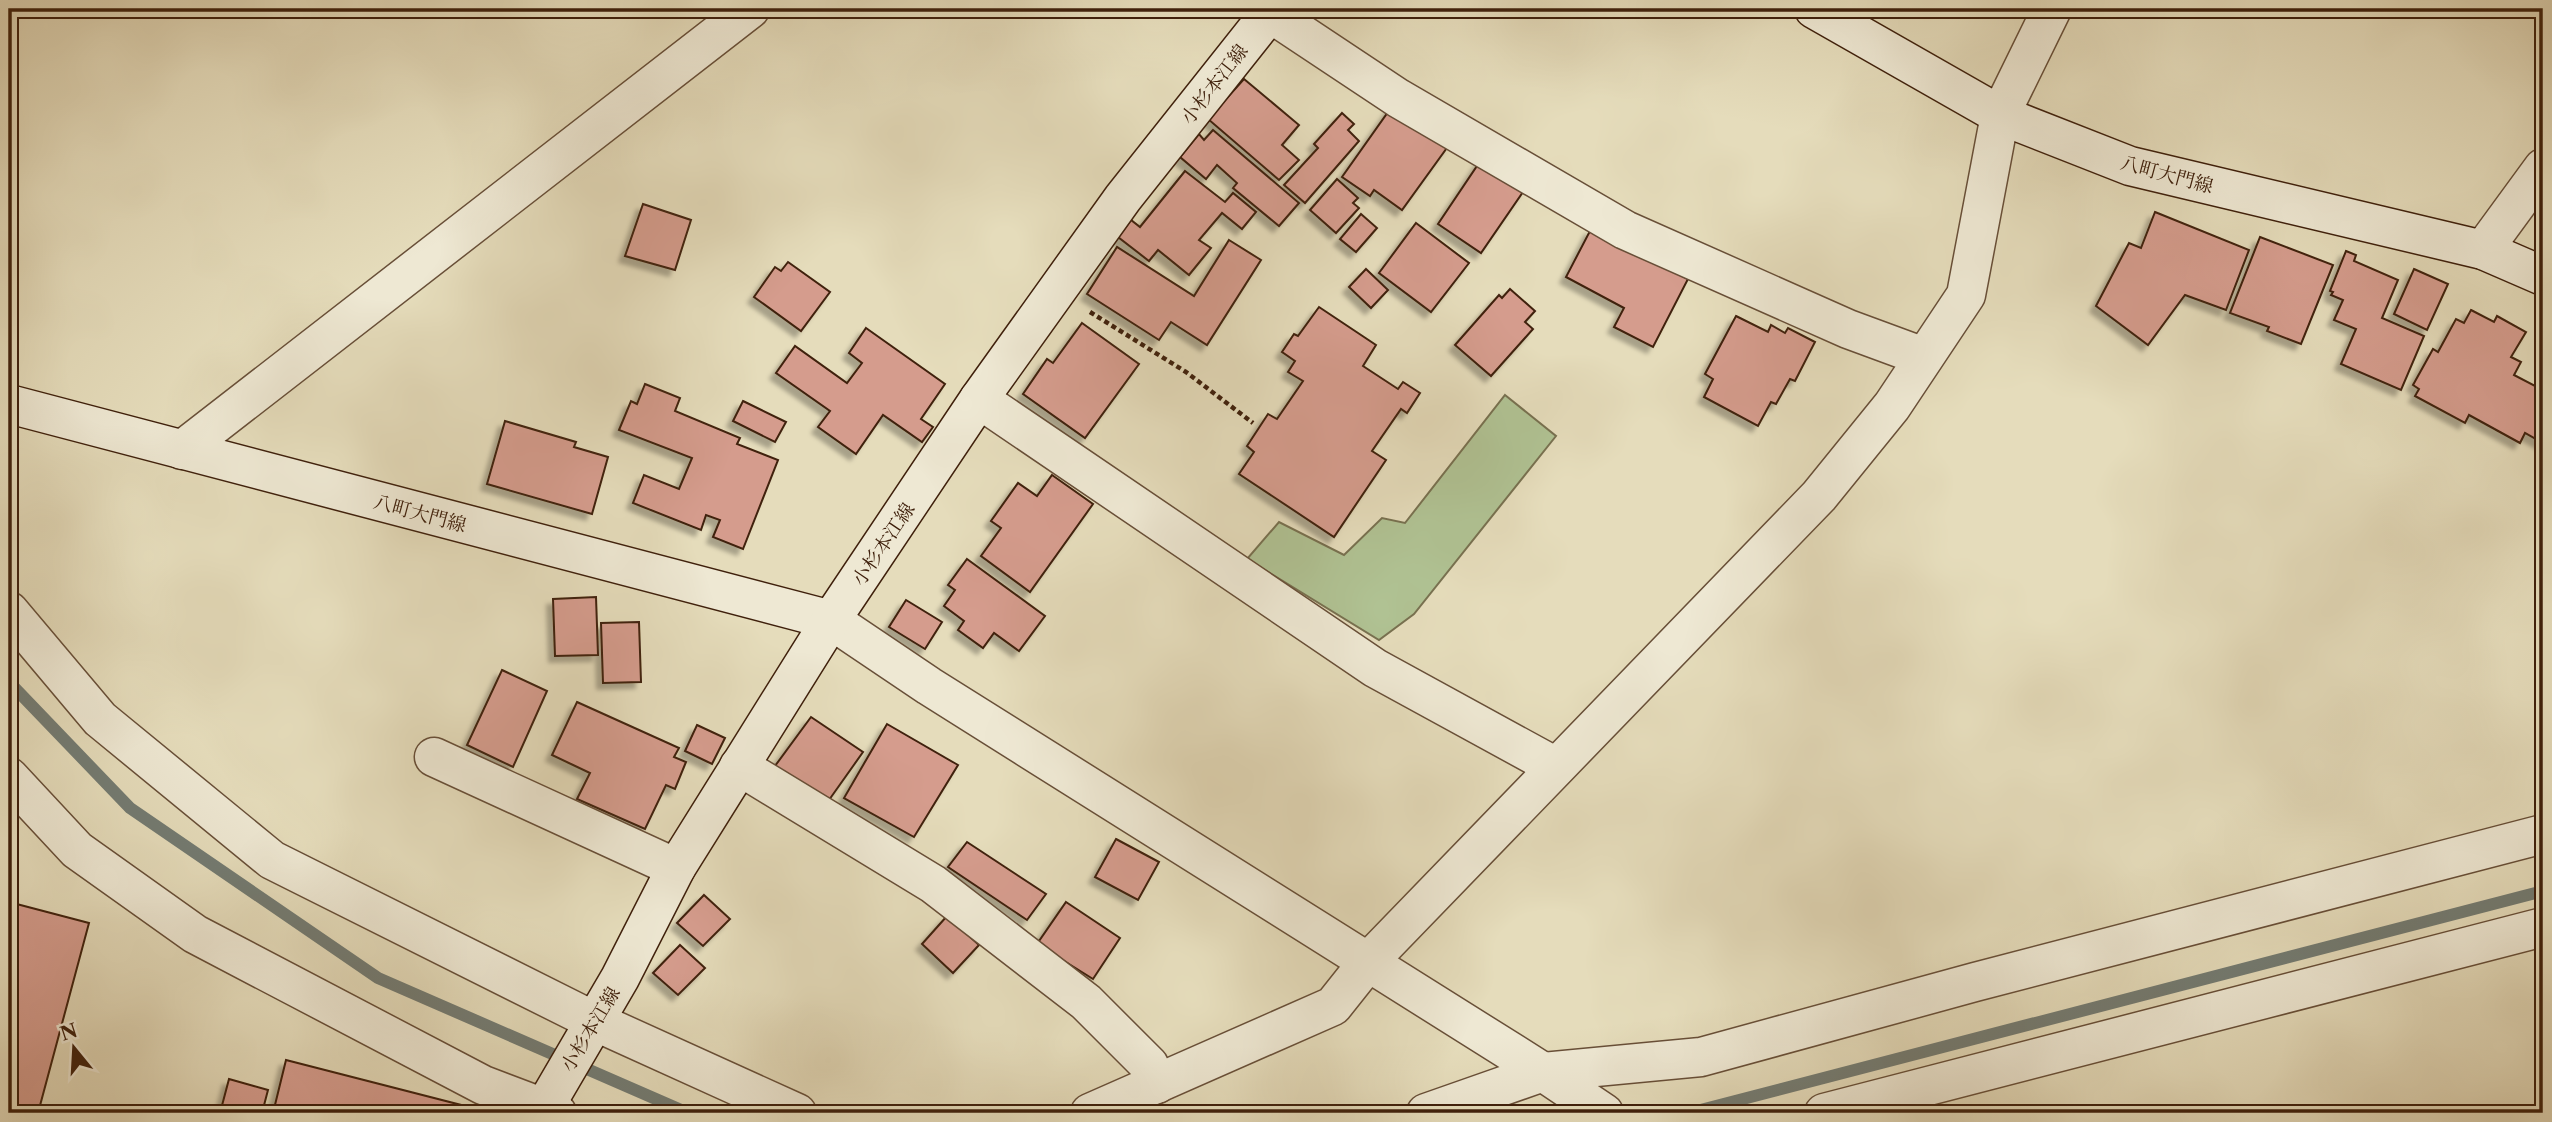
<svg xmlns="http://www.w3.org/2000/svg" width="2552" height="1122" font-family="'Libre Caslon Text','Noto Serif JP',serif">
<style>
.green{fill:#b0c293;stroke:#787150;stroke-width:2}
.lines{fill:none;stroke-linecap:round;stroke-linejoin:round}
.stream{stroke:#747c73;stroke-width:12}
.building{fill:#d59c8d;stroke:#3f200c;stroke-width:2;filter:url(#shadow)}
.street-casing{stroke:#684f38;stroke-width:41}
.secondary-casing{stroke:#3f200c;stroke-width:41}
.path{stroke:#3f200c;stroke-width:4.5;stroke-dasharray:5 3.5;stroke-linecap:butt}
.street{stroke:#eee8d3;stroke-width:38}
.secondary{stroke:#eee8d3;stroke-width:38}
.labels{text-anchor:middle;stroke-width:6;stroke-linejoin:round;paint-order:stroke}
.street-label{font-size:19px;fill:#3f200c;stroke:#eee8d3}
</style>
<defs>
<filter id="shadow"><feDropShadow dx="-6" dy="6" stdDeviation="2" flood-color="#0004"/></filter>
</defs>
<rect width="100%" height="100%" fill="#e5dcbb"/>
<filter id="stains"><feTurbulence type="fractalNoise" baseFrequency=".00286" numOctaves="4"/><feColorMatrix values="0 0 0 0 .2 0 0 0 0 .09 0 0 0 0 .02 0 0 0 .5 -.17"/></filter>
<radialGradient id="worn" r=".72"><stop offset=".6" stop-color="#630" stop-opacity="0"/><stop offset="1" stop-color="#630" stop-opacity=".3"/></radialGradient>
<polygon class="green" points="1505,395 1556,436 1414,614 1379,640 1247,559 1279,522 1344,555 1382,518 1405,523"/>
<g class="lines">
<g class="stream">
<polyline points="9,682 130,808 378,978 688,1113"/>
<polyline points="1689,1113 2543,891"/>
</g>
</g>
<g class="building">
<polygon points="1244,79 1299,125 1282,145 1299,160 1279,180 1208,119"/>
<polygon points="1393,105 1449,145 1402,210 1374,190 1370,196 1342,177"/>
<polygon points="1342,113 1354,124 1348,130 1359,141 1305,203 1284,185 1318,148 1314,144"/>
<polygon points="1213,130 1299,203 1279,226 1233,188 1237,183 1217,165 1206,179 1180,157 1199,134 1204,140"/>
<polygon points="1481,160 1525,189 1481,253 1438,224"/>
<polygon points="1185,171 1225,202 1233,193 1256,212 1242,229 1222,213 1199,240 1211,248 1189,275 1158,250 1149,261 1118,237 1131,220 1140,227"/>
<polygon points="1337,179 1358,198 1353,203 1359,208 1336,233 1310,210"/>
<polygon points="643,204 691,220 675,270 625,256"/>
<polygon points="2155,212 2249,250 2226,310 2185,295 2148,345 2096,306 2129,243 2141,248"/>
<polygon points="1361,214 1377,228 1356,252 1340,239"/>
<polygon points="1416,223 1469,263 1431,312 1379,273"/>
<polygon points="1591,229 1688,279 1653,347 1614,327 1624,308 1566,277"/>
<polygon points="2260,237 2333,265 2301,344 2267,331 2269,327 2230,313"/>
<polygon points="1229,240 1261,260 1207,345 1171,322 1159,340 1087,294 1117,247 1194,296"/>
<polygon points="2346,251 2356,255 2354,261 2398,280 2382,318 2424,336 2401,390 2341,364 2356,329 2334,320 2343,300 2331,295 2333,292 2330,291"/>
<polygon points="788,262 830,292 801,331 754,297 775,267 781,271"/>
<polygon points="1366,269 1388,290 1371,308 1349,287"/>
<polygon points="2414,269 2448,284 2427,330 2394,314"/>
<polygon points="1510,289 1535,311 1525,322 1533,329 1491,376 1455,345 1499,295 1502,298"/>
<polygon points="1319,307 1376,345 1363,366 1398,389 1403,382 1420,393 1407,413 1401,409 1372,451 1386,460 1334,537 1239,474 1254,452 1247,446 1268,414 1277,419 1303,381 1288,372 1295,361 1282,352 1294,334 1298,336"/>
<polygon points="2471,310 2494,322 2497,316 2526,332 2511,357 2521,362 2514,375 2543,390 2543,443 2525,433 2520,443 2469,415 2465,423 2415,396 2419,389 2413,385 2433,349 2438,352 2456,319 2464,323"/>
<polygon points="1736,316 1768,332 1771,325 1785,333 1788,328 1815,342 1795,381 1790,379 1776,404 1771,402 1758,426 1704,397 1713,379 1705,374"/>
<polygon points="1082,323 1139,364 1085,438 1023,394 1047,359 1053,363"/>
<polygon points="866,328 945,384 921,419 933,427 922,442 883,415 856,454 818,427 830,411 776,373 795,346 847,383 862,363 849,353"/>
<polygon points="645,384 680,398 675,411 740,438 737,444 778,460 743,549 713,537 720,520 706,515 701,530 633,503 644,475 679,489 692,458 619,430 631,401 637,404"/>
<polygon points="743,401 786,422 775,442 733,421"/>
<polygon points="505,421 576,442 574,447 608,457 592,514 487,484"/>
<polygon points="1052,475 1093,504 1030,592 981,556 1001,528 991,521 1018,483 1037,496"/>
<polygon points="967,559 1045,616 1019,651 994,633 983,648 958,630 964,621 944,606 955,590 948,585"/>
<polygon points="596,597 598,655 555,656 553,599"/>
<polygon points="906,600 942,622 925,649 889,627"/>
<polygon points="639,622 641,682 603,683 601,623"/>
<polygon points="502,670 547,691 513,767 467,745"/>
<polygon points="577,702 679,748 674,757 686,762 675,789 666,785 645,829 577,799 590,773 552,755"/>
<polygon points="811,717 863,752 829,800 775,766"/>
<polygon points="887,724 958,765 914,837 844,798"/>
<polygon points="697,725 725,738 712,764 685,751"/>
<polygon points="1116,839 1159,862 1138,900 1095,877"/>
<polygon points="967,842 1046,894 1027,920 948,867"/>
<polygon points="704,895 730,919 703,946 677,923"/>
<polygon points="9,902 89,923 38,1113 9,1113"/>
<polygon points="1066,902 1120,938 1093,979 1037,944"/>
<polygon points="947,916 979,945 953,973 922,944"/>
<polygon points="680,945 705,968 678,995 653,973"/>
<polygon points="286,1060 473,1108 471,1113 273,1113"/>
<polygon points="229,1079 268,1090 262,1113 220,1113"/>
</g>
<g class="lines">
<g class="street-casing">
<g id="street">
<polyline points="1270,13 1398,98 1625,230 1848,329 1924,357"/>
<polyline points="2483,250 2543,168"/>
<polyline points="979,399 1375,668 1556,767"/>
<polyline points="182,450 750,9"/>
<polyline points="9,611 100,719 272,860 594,1021 797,1113"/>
<polyline points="831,620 929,686 1543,1072 1604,1113"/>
<polyline points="434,757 676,868"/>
<polyline points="739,766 933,884 1086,1002 1149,1065 1157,1084"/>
<polyline points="9,777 77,850 195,934 483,1085 557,1113"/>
<polyline points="1090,1113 1333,1006 1368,962 1819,496 1892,406 1966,295 2000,115 2052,9"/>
<polyline points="1426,1113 1543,1072 1701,1057 1975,982 2543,834"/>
<polyline points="1824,1113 2543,927"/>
</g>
</g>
<g class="secondary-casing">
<g id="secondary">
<polyline points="1814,9 2000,115 2130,166 2483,250 2543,276"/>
<polyline points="9,404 831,620"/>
<polyline points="548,1113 551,1096 620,978 676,868 831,620 979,399 1123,198 1273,9"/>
</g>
</g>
<polyline class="path" points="1090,312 1186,372 1253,423"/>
<use href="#street" class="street"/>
<use href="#secondary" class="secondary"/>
</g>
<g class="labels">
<g class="street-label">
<text transform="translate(1214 84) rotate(-52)" y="7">小杉本江線</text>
<text transform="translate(2167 174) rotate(15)" y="7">八町大門線</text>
<text transform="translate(420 513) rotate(15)" y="7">八町大門線</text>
<text transform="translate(883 544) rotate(-56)" y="7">小杉本江線</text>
<text transform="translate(590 1029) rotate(-59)" y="7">小杉本江線</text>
</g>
</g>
<rect width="2552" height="1122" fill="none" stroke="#e5dcbb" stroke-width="35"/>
<rect x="10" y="10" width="2531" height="1101" fill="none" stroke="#3f200c" stroke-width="3.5"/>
<rect x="18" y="18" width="2517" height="1087" fill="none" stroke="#3f200c" stroke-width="2"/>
<g transform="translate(74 1048) rotate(342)" stroke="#eee8d3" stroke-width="5" paint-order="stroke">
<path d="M0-5L12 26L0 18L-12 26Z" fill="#3f200c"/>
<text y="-10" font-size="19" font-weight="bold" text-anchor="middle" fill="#3f200c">N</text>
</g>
<rect width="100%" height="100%" filter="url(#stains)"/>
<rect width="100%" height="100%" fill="url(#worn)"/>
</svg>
